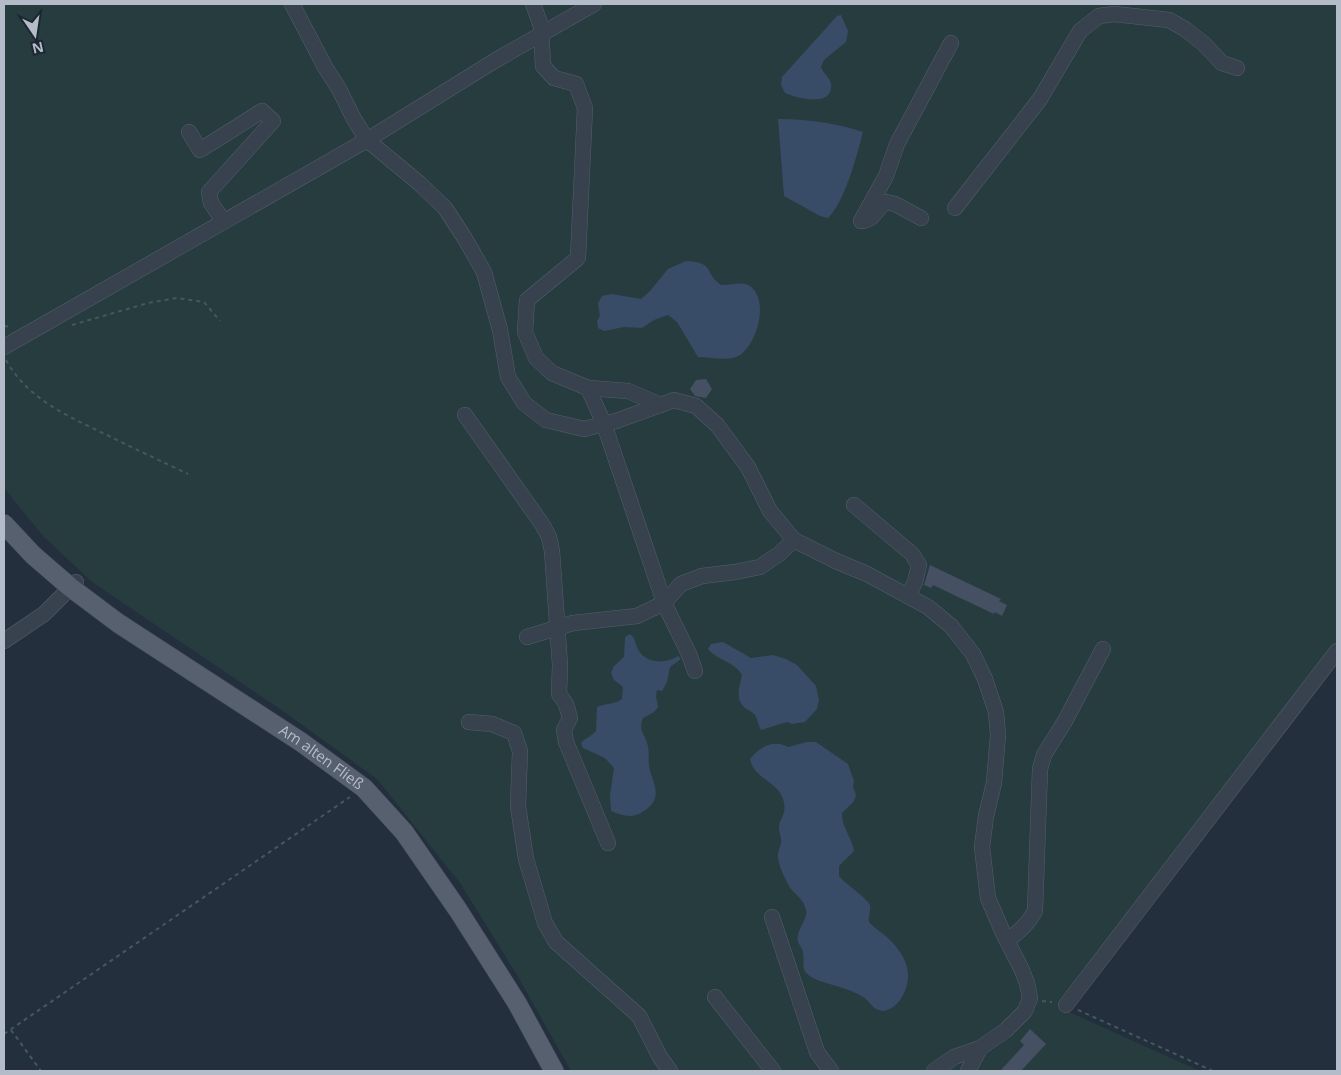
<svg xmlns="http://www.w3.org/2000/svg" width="1341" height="1075" font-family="'Open Sans',sans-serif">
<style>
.green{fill:#263c3f}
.water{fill:#394c67}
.building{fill:#455162}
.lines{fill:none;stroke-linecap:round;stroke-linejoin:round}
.minor-casing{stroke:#565f6c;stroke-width:16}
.major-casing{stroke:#414a57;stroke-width:20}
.path{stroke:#44595c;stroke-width:2;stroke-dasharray:4 4;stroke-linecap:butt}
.minor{stroke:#38414e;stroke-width:15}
.major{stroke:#56606e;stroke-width:19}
.labels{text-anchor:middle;stroke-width:4;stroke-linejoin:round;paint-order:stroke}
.street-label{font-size:15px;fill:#b4bcc9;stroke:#1d2633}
</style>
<rect width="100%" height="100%" fill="#242f3e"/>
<polygon class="green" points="4,4 1337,4 1337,645 1058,1007 1200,1071 571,1071 517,975 460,883 377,779 283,711 92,582 43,536 4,488"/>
<g class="water">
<path d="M 841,15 L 848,31 L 846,42 L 824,60 L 821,67 C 823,73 830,77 831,84 C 834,108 796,98 785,93 L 781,85 L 782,77 L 837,16 Z"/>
<path d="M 778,119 C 807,119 836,123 863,132 C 857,155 845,201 828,218 L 820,216 L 784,196 Z"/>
<path d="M 686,261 C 716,263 703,272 721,285 C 731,286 743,280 751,287 C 769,301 757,344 740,355 C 730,362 711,357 698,357 L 677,322 L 668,315 L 654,320 L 642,328 L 624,327 L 604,331 L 598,328 L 597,321 L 600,316 L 598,303 L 602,296 L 612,294 L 641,299 L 650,291 L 668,269 Z"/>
<path d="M 630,634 C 636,638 635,645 639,651 C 647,664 667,664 678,656 L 681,659 L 670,667 L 667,682 L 662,691 L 657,690 L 656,696 L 658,707 L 654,712 L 643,718 C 638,731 644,732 647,743 C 650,752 648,757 649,766 C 652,783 665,797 644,811 C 633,819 623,816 611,811 L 610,795 L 614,768 L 605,758 L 583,748 L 581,743 C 586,737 591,737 596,731 L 597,707 C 606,703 614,705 622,699 L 623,687 L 614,680 L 611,673 L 614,666 L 624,657 L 625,637 Z"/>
<path d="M 723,642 L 751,658 L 773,655 L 786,659 L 797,665 L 816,686 L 819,700 L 817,709 L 805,722 L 792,724 L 787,722 L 761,730 C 758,725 758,720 755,715 C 752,711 746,710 743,706 C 735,697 740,685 742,675 C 735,662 717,660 708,649 L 711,644 Z"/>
<path d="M 807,742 L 816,742 L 848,764 L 854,781 L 853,787 L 856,795 L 854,801 L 842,813 C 841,826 852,837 854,851 L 839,866 L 839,876 C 845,884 869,899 870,906 C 871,911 868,916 869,922 C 876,930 885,934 892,942 C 907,958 914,976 902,997 C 899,1003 891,1010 884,1011 C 873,1011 871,1002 863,997 C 850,988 828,985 813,978 C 799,970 805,965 803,952 C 801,945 796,943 798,935 C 799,927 808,918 806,910 C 804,900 797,896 791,889 C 786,881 779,867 778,858 C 777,853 780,848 781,843 C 782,838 779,833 779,828 C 779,817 788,815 783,799 C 777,781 754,779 750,759 C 759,747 774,739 788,747 Z"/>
</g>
<g class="building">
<polygon points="706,379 712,389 706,398 695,396 690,389 696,380"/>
<polygon points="930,565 1001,599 999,601 1007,605 1002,616 995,612 994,614 933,585 931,588 924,585"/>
<polygon points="1030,1029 1046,1044 1021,1071 1000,1071 1024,1045 1020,1041"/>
</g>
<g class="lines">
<g class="minor-casing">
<g id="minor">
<polyline points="292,4 325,67 339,89 354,119 367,140 419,183 445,208 464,237 484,272 500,330 508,377 524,403 546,420 584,429 616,421 674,400 696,406 717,425 748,467 770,511 794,540 836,561 867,574 928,607 951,626 973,654 985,679 996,712 998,735 994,783 986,816 982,847 988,898 1003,933 1021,968 1027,983 1030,998 1025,1011 1006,1030 980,1048 954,1057 934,1071"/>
<polyline points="533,4 541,26 543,66 554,78 576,84 585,108 578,258 527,300 525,332 536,358 552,373 588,388 628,391 661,405"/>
<polyline points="189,132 200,150 262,111 273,121 209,192 211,203 224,222"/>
<polyline points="955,208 1040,99 1080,31 1099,16 1114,14 1169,20 1185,29 1204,44 1222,63 1237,68"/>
<path d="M 921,218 L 895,204 L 886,202 C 876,208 874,221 861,221 L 886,176 L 897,144 L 951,43"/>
<polyline points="4,347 367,140 496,60 594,4"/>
<polyline points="588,388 604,424 665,605 689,654 695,671"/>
<polyline points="465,415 542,524 549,537 552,551 560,665 559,694 566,704 570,718 564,730 566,742 608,843"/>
<polyline points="854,505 912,554 919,565 915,582 908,596"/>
<polyline points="527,637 573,623 637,616 664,603 681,584 702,576 735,572 760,567 779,554 794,540"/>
<polyline points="4,641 44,614 76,582"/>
<polyline points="469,722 492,724 514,733 520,751 518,806 526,859 545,923 556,942 639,1016 660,1057 670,1071"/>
<polyline points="772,917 817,1052 831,1071"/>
<path d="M 1007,940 C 1020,932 1028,924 1035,911 L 1040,769 L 1044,755 L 1065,721 L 1103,649"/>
<polyline points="715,997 773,1071"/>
<polyline points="1066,1005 1337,651"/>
<polyline points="968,1071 980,1048"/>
</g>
</g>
<g class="major-casing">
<g id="major">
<path id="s1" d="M 4,524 L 33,555 L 70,587 L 118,623 L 301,742 L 364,788 L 404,832 L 458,910 L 517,1003 L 554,1071"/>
</g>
</g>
<g class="path">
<polyline points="72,325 148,303 177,298 204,302 220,321"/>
<polyline points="4,326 11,327"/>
<path d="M 6,360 C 28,400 70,417 109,436 C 135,449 161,461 188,474"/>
<polyline points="1042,1001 1052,1002"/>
<polyline points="1078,1010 1213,1071"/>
<polyline points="11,1030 41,1071"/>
<polyline points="4,1034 350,797"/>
</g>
<use href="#minor" class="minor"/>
<use href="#major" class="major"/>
</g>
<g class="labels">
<g class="street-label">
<text dy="5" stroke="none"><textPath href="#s1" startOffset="395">Am alten Fließ</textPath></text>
</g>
</g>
<rect width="1341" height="1075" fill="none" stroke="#b4bcc9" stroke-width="10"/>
<g transform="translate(35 35) rotate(167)" stroke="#1d2633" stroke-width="4" paint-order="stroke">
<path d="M0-4L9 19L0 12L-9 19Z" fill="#b4bcc9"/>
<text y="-8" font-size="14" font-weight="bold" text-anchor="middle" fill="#b4bcc9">N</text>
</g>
</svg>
